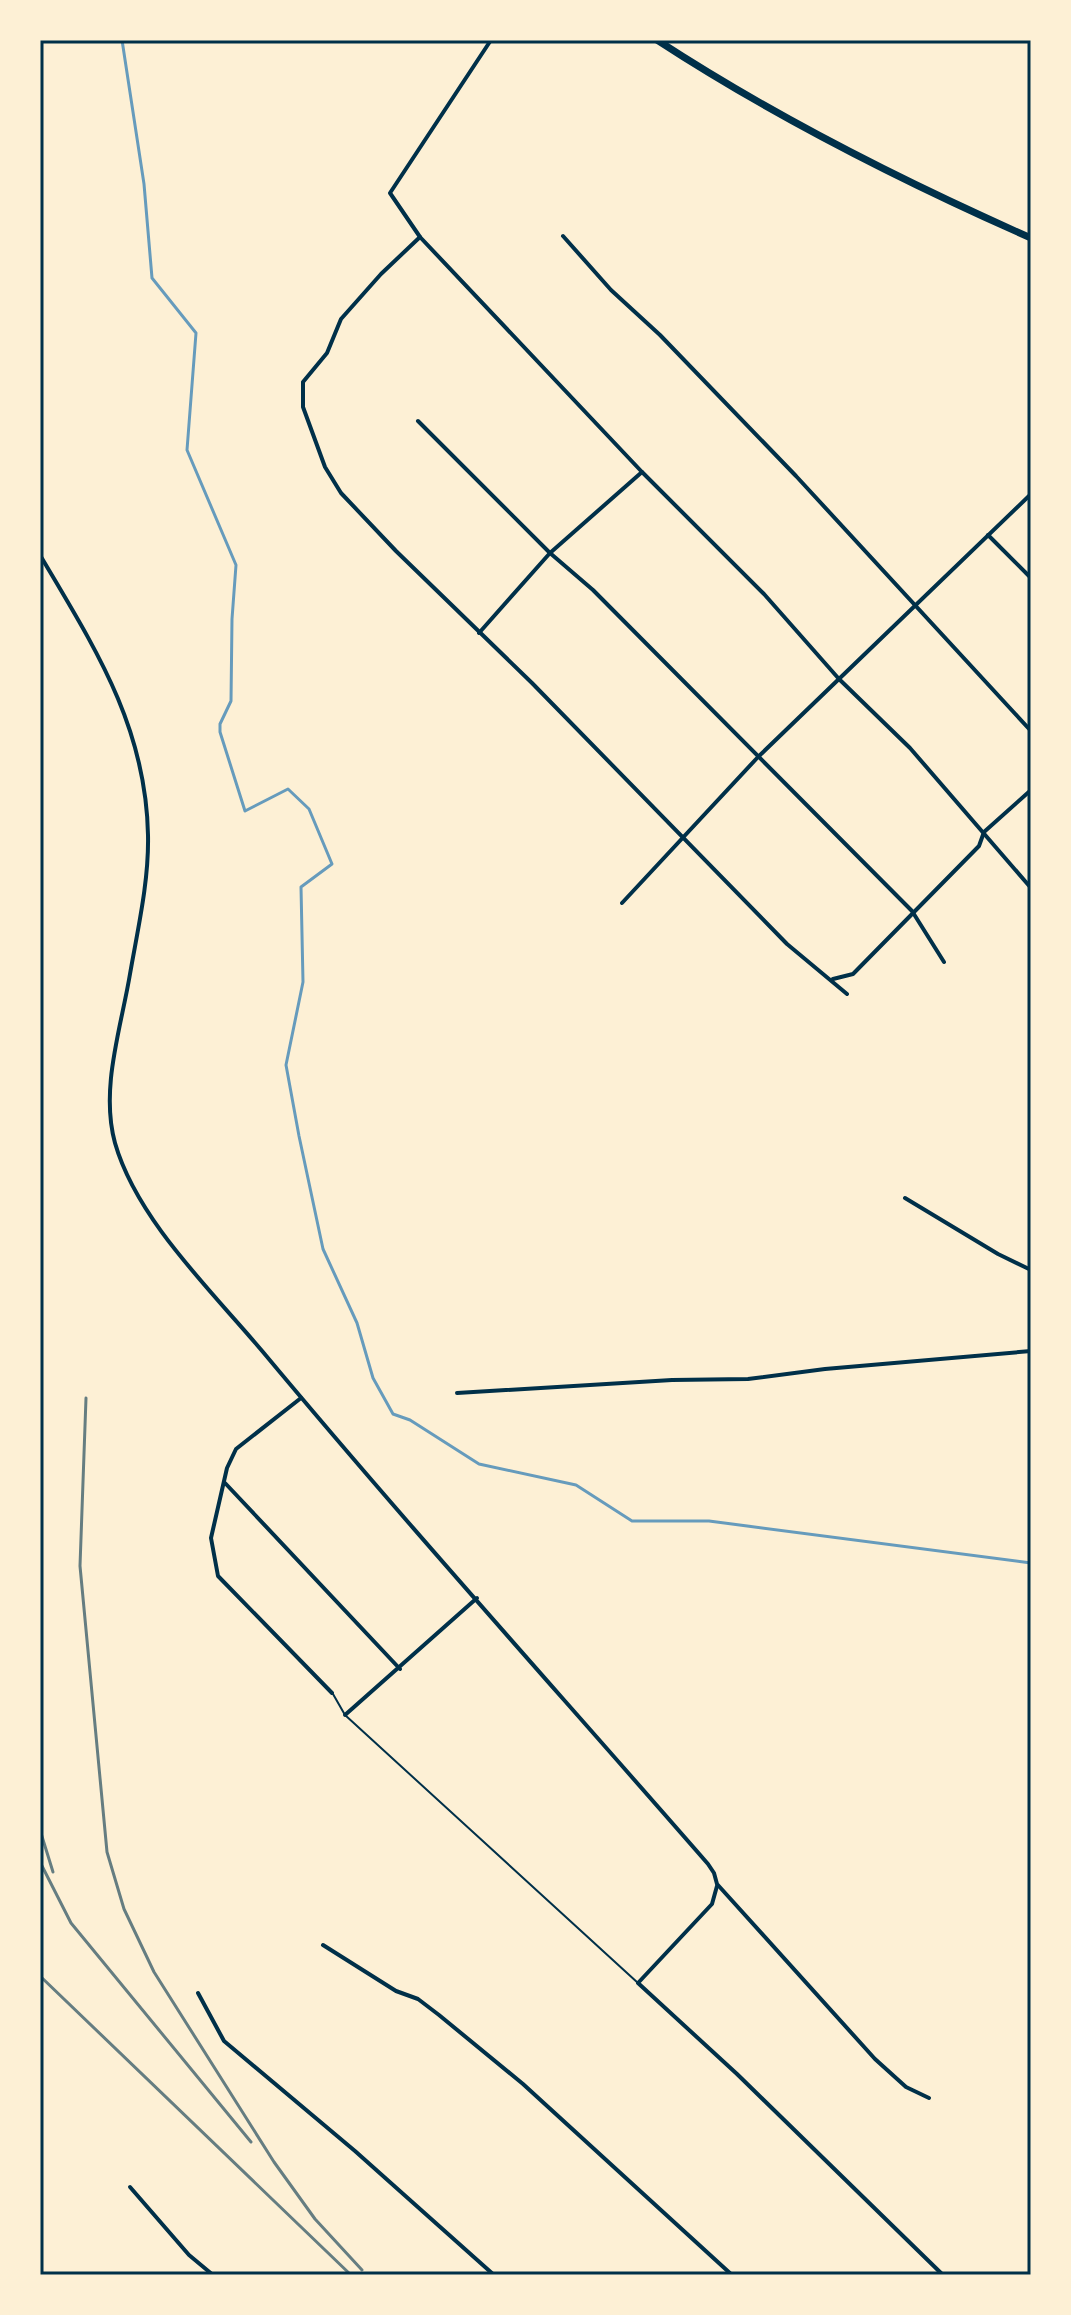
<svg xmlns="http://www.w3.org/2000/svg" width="1071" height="2315" font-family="'Fira Sans Condensed',sans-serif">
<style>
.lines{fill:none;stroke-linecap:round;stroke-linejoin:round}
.stream{stroke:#669bbc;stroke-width:3}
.service{stroke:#003049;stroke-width:2}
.minor{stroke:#003049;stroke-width:4}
.trunk{stroke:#003049;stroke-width:7}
.rail{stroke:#657d81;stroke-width:3}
.neatline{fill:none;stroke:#003049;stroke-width:3}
</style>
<rect width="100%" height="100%" fill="#fdf0d5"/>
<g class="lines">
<polyline class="stream" points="122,40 144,184 152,278 196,333 187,450 236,565 232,619 231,701 220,724 220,732 245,811 288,789 309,809 332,864 301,887 303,982 286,1065 299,1136 323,1249 357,1323 373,1378 393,1414 410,1420 479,1464 576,1485 632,1521 709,1521 1031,1563"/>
<polyline class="service" points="333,1694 345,1715 638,1983"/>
<g class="minor">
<polyline points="491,40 390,193 420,237 642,472 764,594 839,679 910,748 1031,888"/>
<polyline points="563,236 611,290 660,335 796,476 1031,731"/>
<polyline points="420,237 381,274 341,319 327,353 303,382 303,407 325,467 341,493 396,551 532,683 787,944 847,994"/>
<polyline points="418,421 550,553 593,590 912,911 944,962"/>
<polyline points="988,535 1031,578"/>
<path d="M 40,555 C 93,645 146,725 148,835 C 149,881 138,928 130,974 C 121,1028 100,1089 115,1143 C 137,1220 212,1291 263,1352 C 408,1526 560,1694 708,1864 L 714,1873 L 717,1884 L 875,2059 L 906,2087 L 929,2098"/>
<polyline points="479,633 550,553 642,472"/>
<polyline points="622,903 758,757 1031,494"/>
<polyline points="833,979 853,974 979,846 984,832 1031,790"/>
<polyline points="905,1198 998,1254 1031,1270"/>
<polyline points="457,1393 672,1380 748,1379 825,1369 1031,1351"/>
<polyline points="301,1398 236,1449 227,1468 211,1538 218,1576 332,1693"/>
<polyline points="225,1483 400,1669"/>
<polyline points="345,1715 477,1598"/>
<polyline points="717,1886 712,1904 638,1983 737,2074 943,2275"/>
<polyline points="323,1945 396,1991 418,1999 439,2015 523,2084 732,2275"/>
<polyline points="198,1993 224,2041 355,2151 494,2275"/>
<polyline points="130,2187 189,2255 213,2275"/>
</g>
<path class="trunk" d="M 657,40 C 775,117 902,181 1031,238"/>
<g class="rail">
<polyline points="86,1398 80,1566 107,1852 124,1909 154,1972 274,2162 315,2219 362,2270"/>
<polyline points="40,1830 53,1872"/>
<polyline points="40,1862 71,1923 251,2142"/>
<polyline points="40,1976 351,2275"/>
</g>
</g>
<rect width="1071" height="2315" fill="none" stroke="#fdf0d5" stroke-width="84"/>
<rect x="42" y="42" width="987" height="2231" class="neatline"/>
</svg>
